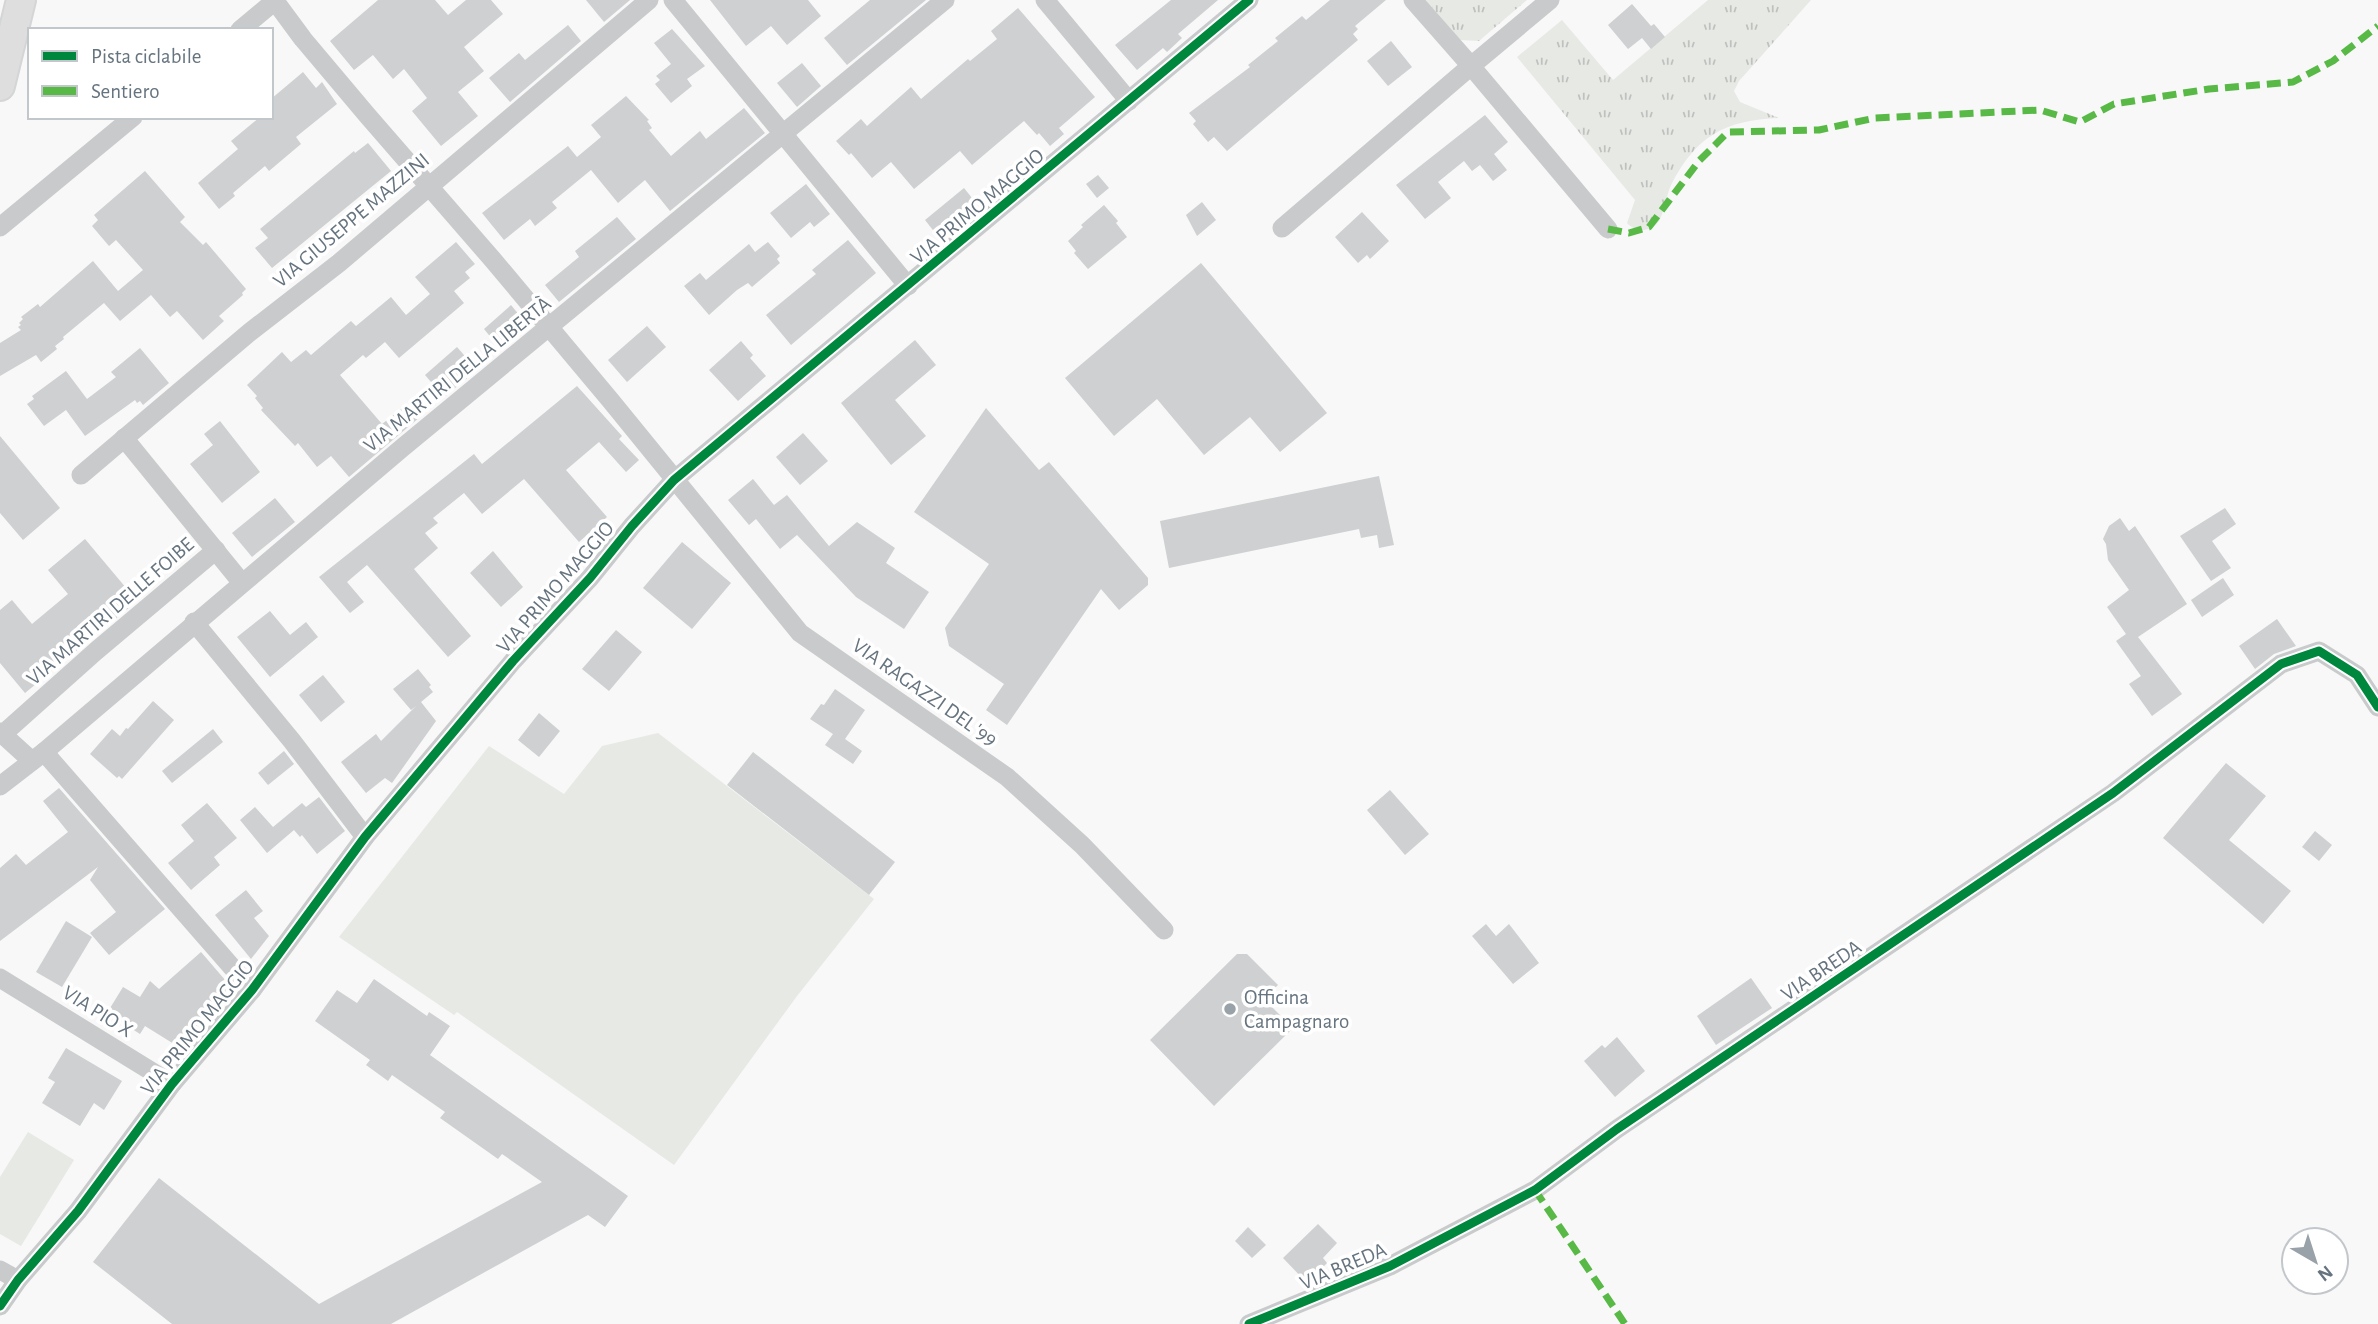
<svg xmlns="http://www.w3.org/2000/svg" width="2378" height="1324" font-family="'Alegreya Sans',sans-serif">
<style>
.grass{fill:#e7e9e5}
.park{fill:url(#park-tufts)}
.building{fill:#ced0d1}
.lines{fill:none;stroke-linecap:round;stroke-linejoin:round}
.secondary-casing{stroke:#d4d5d6;stroke-width:32}
.street{stroke:#c9cacb;stroke-width:19}
.secondary{stroke:#dededf;stroke-width:28}
.quiet{stroke:#58b947;stroke-width:7;stroke-dasharray:14 7;stroke-linecap:butt}
.cycleway-casing{stroke:#fff;stroke-width:13}
.cycleway{stroke:#00873e;stroke-width:9}
.poi-dot{fill:#99a2a9;stroke:#fff;stroke-width:2.5}
.labels{text-anchor:middle;stroke-width:7;stroke-linejoin:round;paint-order:stroke}
.street-label{font-size:21px;fill:#66747f;stroke:#fff}
.poi-label{font-size:21px;fill:#66747f;stroke:#fff;text-anchor:start}
</style>
<defs>
<pattern id="park-tufts" width="24" height="20" patternUnits="userSpaceOnUse" patternTransform="scale(1.75)"><rect width="24" height="20" fill="#e7e9e5"/><path d="M3 7l-1-3M5 7V3M7 7l1-3M15 17l-1-3M17 17v-4M19 17l1-3" fill="none" stroke="#bfc1bf"/></pattern>
</defs>
<rect width="100%" height="100%" fill="#f8f8f8"/>
<g class="grass">
<polygon points="658,733 874,899 797,996 674,1165 457,1012 454,1015 339,937 489,746 564,794 602,746"/>
<polygon points="28,1132 74,1160 21,1246 0,1234 0,1177"/>
</g>
<g class="park">
<polygon points="1426,0 1527,0 1479,41 1460,40"/>
<path d="M 1708,0 L 1811,0 L 1739,81 L 1734,91 L 1740,102 L 1779,118 C 1725,120 1696,136 1671,185 C 1666,196 1665,210 1659,221 C 1652,232 1636,233 1627,223 L 1635,200 L 1517,57 L 1562,20 L 1613,80 Z"/>
</g>
<g class="building">
<polygon points="378,0 435,0 448,15 466,0 491,0 503,14 464,47 484,71 458,92 478,116 441,146 412,111 427,98 404,69 393,79 373,55 354,70 330,41"/>
<polygon points="586,0 630,0 604,22"/>
<polygon points="710,0 808,0 821,16 787,45 771,26 746,46"/>
<polygon points="870,0 926,0 847,65 824,38"/>
<polygon points="1171,0 1218,0 1178,34 1182,38 1167,52 1163,48 1137,70 1115,45"/>
<polygon points="1330,0 1386,0 1355,26 1358,29 1353,34 1358,40 1227,151 1214,137 1208,142 1193,124 1196,121 1189,113 1250,67 1248,65 1278,41 1275,38 1302,16 1306,20"/>
<polygon points="1632,4 1651,26 1654,24 1665,37 1651,49 1642,38 1628,49 1608,25"/>
<polygon points="1018,8 1095,97 1059,128 1064,134 1050,146 1039,133 1037,135 1024,121 972,165 960,151 914,189 891,162 872,178 851,153 849,155 836,141 861,119 867,126 911,87 921,99 968,59 970,61 997,39 991,31"/>
<polygon points="568,25 581,41 510,102 489,78 519,53 525,60"/>
<polygon points="672,29 705,66 687,79 692,86 671,103 655,84 660,80 656,76 671,64 654,43"/>
<polygon points="1391,41 1412,67 1388,86 1367,61"/>
<polygon points="802,63 821,86 797,107 777,83"/>
<polygon points="303,72 316,88 322,82 337,104 296,137 301,144 269,171 265,166 233,193 235,196 219,209 198,183 238,149 231,141 260,117 271,117 271,99"/>
<polygon points="626,96 649,120 647,121 652,128 649,130 671,156 700,131 706,139 744,108 765,133 670,211 645,180 618,203 591,170 552,202 557,208 535,226 530,219 504,240 482,213 568,146 577,157 601,137 591,125"/>
<polygon points="1485,115 1508,142 1494,154 1507,170 1493,181 1480,165 1472,171 1464,161 1438,182 1451,198 1425,219 1396,185"/>
<polygon points="368,143 391,171 272,268 255,248 268,238 260,229 354,151 355,153"/>
<polygon points="145,171 185,217 180,222 203,245 206,242 246,289 242,293 243,295 219,316 224,321 203,340 177,311 170,317 151,295 120,321 104,303 63,337 64,339 55,346 57,349 41,362 36,355 0,376 0,343 21,330 18,327 21,325 19,323 23,319 21,317 38,304 40,307 93,261 118,291 143,270 116,240 109,246 92,226 98,220 94,215"/>
<polygon points="1098,175 1109,188 1097,198 1086,184"/>
<polygon points="806,184 830,214 814,227 810,222 791,238 770,213"/>
<polygon points="964,188 976,203 936,234 925,220"/>
<polygon points="1202,202 1216,220 1197,236 1186,215"/>
<polygon points="1104,205 1118,221 1116,223 1127,237 1088,269 1074,253 1076,251 1068,241 1083,227 1081,225"/>
<polygon points="1362,212 1389,241 1370,259 1367,255 1358,263 1335,237"/>
<polygon points="617,217 636,239 559,302 545,285 579,257 575,251"/>
<polygon points="848,240 876,273 791,345 766,315 816,274 812,270"/>
<polygon points="456,242 475,264 465,272 470,278 454,291 464,303 399,358 385,342 366,358 363,355 340,375 382,424 409,403 420,417 349,477 331,456 317,467 298,443 295,446 261,410 263,408 255,398 257,396 247,385 282,352 291,362 306,350 311,355 351,321 356,326 391,297 406,315 430,294 415,277"/>
<polygon points="768,242 780,256 777,259 780,263 752,287 748,283 737,290 709,315 684,286 700,273 706,280 749,244 755,252"/>
<polygon points="1201,263 1327,413 1280,452 1250,417 1204,455 1157,399 1114,436 1065,378"/>
<polygon points="511,305 529,327 501,350 484,329"/>
<polygon points="647,326 666,347 627,382 608,360"/>
<polygon points="915,340 936,365 895,400 926,436 891,465 841,403"/>
<polygon points="741,341 753,355 750,358 766,376 738,401 709,370"/>
<polygon points="457,347 477,370 444,397 425,375"/>
<polygon points="140,348 169,383 143,405 140,401 137,403 135,400 85,436 66,410 44,426 27,404 34,399 32,396 66,371 87,399 116,377 111,372"/>
<polygon points="577,386 622,436 619,439 639,460 626,472 599,442 566,470 607,517 579,542 524,479 482,514 464,493 433,518 438,523 425,533 438,548 414,569 471,636 448,657 367,565 347,582 364,602 350,613 319,577 474,454 482,464"/>
<polygon points="986,408 1039,470 1049,462 1148,578 1148,585 1119,610 1101,589 1007,725 986,710 1004,684 949,646 945,628 989,564 914,512"/>
<polygon points="220,421 260,472 222,503 190,464 213,445 204,434"/>
<polygon points="803,433 828,461 800,485 776,457"/>
<polygon points="0,436 60,508 23,540 0,513"/>
<polygon points="1379,476 1394,545 1379,548 1377,535 1361,538 1359,529 1169,568 1160,521"/>
<polygon points="753,479 774,505 787,495 829,546 857,522 895,548 886,563 929,592 904,629 856,597 797,535 780,549 756,519 749,525 728,500"/>
<polygon points="275,498 295,522 252,557 232,533"/>
<polygon points="2225,508 2236,524 2212,541 2231,568 2211,581 2180,536"/>
<polygon points="2120,518 2129,531 2135,526 2187,604 2138,637 2182,694 2152,716 2129,684 2141,676 2116,641 2126,634 2107,607 2129,590 2108,560 2106,544 2103,539 2109,526"/>
<polygon points="85,539 137,601 25,693 0,663 0,610 12,600 32,624 68,594 48,570"/>
<polygon points="682,542 731,583 692,629 643,588"/>
<polygon points="493,551 523,587 501,607 470,573"/>
<polygon points="2223,578 2234,595 2202,617 2191,600"/>
<polygon points="270,611 290,635 306,622 318,637 270,677 237,637"/>
<polygon points="2277,619 2296,646 2274,654 2255,669 2239,646"/>
<polygon points="616,630 642,652 609,691 582,669"/>
<polygon points="418,669 431,685 429,687 433,692 421,702 436,721 392,783 385,778 366,793 341,762 376,734 381,741 416,706 411,710 393,689"/>
<polygon points="323,675 345,702 321,722 299,695"/>
<polygon points="835,689 865,710 845,739 862,751 853,764 825,745 833,734 810,719 821,704 824,705"/>
<polygon points="153,701 174,720 122,779 119,776 117,778 90,754 112,729 120,736 126,728 128,729"/>
<polygon points="539,713 560,731 539,757 518,740"/>
<polygon points="213,729 223,742 172,783 162,771"/>
<polygon points="284,751 294,764 268,785 258,773"/>
<polygon points="753,752 895,862 869,895 727,785"/>
<polygon points="2226,763 2266,796 2229,840 2291,891 2263,924 2163,838"/>
<polygon points="59,788 165,909 109,955 90,933 116,912 90,880 98,867 0,941 0,868 16,854 26,865 68,832 43,801"/>
<polygon points="1390,790 1429,834 1405,855 1367,810"/>
<polygon points="319,797 345,831 317,854 302,835 300,837 294,830 267,853 240,820 255,807 273,827 302,803 306,807"/>
<polygon points="207,803 237,838 214,857 220,865 191,890 168,863 194,841 181,825"/>
<polygon points="2315,831 2332,845 2319,861 2302,847"/>
<polygon points="246,890 263,911 254,918 269,936 251,959 215,915"/>
<polygon points="66,921 92,937 62,987 36,972"/>
<polygon points="1486,924 1496,936 1509,924 1539,963 1513,984 1472,936"/>
<polygon points="201,952 232,988 199,1022 182,1049 145,1026 140,1034 107,1013 123,987 140,997 150,981 159,989"/>
<polygon points="1237,954 1247,954 1278,985 1264,999 1293,1028 1214,1106 1150,1040"/>
<polygon points="1751,978 1772,1008 1716,1045 1697,1016"/>
<polygon points="374,979 427,1016 429,1012 450,1026 430,1055 628,1196 605,1227 588,1215 391,1324 172,1324 93,1262 159,1178 319,1304 542,1182 502,1154 498,1159 440,1118 445,1112 392,1075 388,1081 366,1065 370,1060 315,1021 337,990 357,1003"/>
<polygon points="1617,1037 1645,1071 1615,1097 1584,1061 1602,1045 1605,1048"/>
<polygon points="66,1048 122,1081 104,1110 94,1103 80,1126 42,1103 55,1082 48,1078"/>
<polygon points="1318,1224 1337,1243 1323,1258 1327,1263 1307,1283 1283,1258"/>
<polygon points="1248,1227 1266,1245 1252,1258 1235,1241"/>
</g>
<g class="lines">
<g class="secondary-casing">
<polyline id="secondary" points="0,86 21,0"/>
</g>
<g class="street">
<polyline points="673,0 908,286"/>
<polyline points="1045,0 1129,101"/>
<polyline points="1413,0 1471,66 1550,0"/>
<polyline points="275,1 303,39 367,115 493,260 611,401 800,633 1007,777 1082,845 1164,930"/>
<polyline points="240,30 276,0"/>
<polyline points="0,227 133,117"/>
<polyline points="1282,228 1471,66 1608,229"/>
<polyline points="124,438 242,583"/>
<polyline points="81,475 250,332 339,263 649,0"/>
<polyline points="194,622 292,741 365,837"/>
<polyline points="0,732 32,761"/>
<polyline points="3,734 96,651 216,550"/>
<polyline points="44,752 252,990"/>
<polyline points="0,786 44,752 402,448 945,0"/>
<polyline points="0,978 172,1084"/>
<polyline points="0,1270 18,1280"/>
<polyline points="0,1306 18,1280 78,1211 172,1084 252,990 365,837 513,661 590,578 632,526 674,480 1249,0"/>
<polyline points="1249,1324 1390,1266 1535,1190 1617,1129 2113,793 2281,664 2319,651 2357,675 2378,707"/>
</g>
<use href="#secondary" class="secondary"/>
<g class="quiet">
<polyline points="1608,229 1629,233 1649,227 1699,161 1728,132 1819,130 1875,118 2040,110 2080,122 2114,104 2209,89 2293,82 2333,61 2378,26"/>
<polyline points="1535,1190 1625,1324"/>
</g>
<g class="cycleway-casing">
<g id="cycleway">
<polyline points="0,1306 18,1280 78,1211 172,1084 252,990 365,837 513,661 590,578 632,526 674,480 1249,0"/>
<polyline points="1249,1324 1390,1266 1535,1190 1617,1129 2113,793 2281,664 2319,651 2357,675 2378,707"/>
</g>
</g>
<use href="#cycleway" class="cycleway"/>
</g>
<circle class="poi-dot" cx="1230" cy="1009" r="7"/>
<g class="labels">
<g class="street-label">
<text transform="translate(977 206) rotate(-40)" y="7">VIA PRIMO MAGGIO</text>
<text transform="translate(351 220) rotate(-40)" y="7">VIA GIUSEPPE MAZZINI</text>
<text transform="translate(457 374) rotate(-39)" y="7">VIA MARTIRI DELLA LIBERTÀ</text>
<text transform="translate(555 587) rotate(-49)" y="7">VIA PRIMO MAGGIO</text>
<text transform="translate(110 611) rotate(-41)" y="7">VIA MARTIRI DELLE FOIBE</text>
<text transform="translate(925 692) rotate(35)" y="7">VIA RAGAZZI DEL '99</text>
<text transform="translate(1821 970) rotate(-34)" y="7">VIA BREDA</text>
<text transform="translate(98 1011) rotate(32)" y="7">VIA PIO X</text>
<text transform="translate(197 1027) rotate(-51)" y="7">VIA PRIMO MAGGIO</text>
<text transform="translate(1343 1266) rotate(-23)" y="7">VIA BREDA</text>
</g>
<g class="poi-label">
<text x="1244" y="1004">Officina<tspan x="1244" dy="24">Campagnaro</tspan></text>
</g>
</g>
<rect x="28" y="28" width="245" height="91" fill="#ffffff" stroke="#c2c7cc" stroke-width="2"/>
<rect x="42" y="51" width="35" height="10" fill="#00873e" stroke="#c2c7cc" stroke-width="2"/>
<text x="91" y="63" font-size="21" fill="#66747f">Pista ciclabile</text>
<rect x="42" y="86" width="35" height="10" fill="#58b947" stroke="#c2c7cc" stroke-width="2"/>
<text x="91" y="98" font-size="21" fill="#66747f">Sentiero</text>
<g transform="translate(2315 1261) rotate(141)"><circle r="33" fill="#ffffff" stroke="#c2c7cc" stroke-width="2"/>
<path d="M0-5L12 26L0 18L-12 26Z" fill="#99a2a9"/>
<text y="-10" font-size="19" font-weight="bold" text-anchor="middle" fill="#66747f">N</text>
</g>
</svg>
